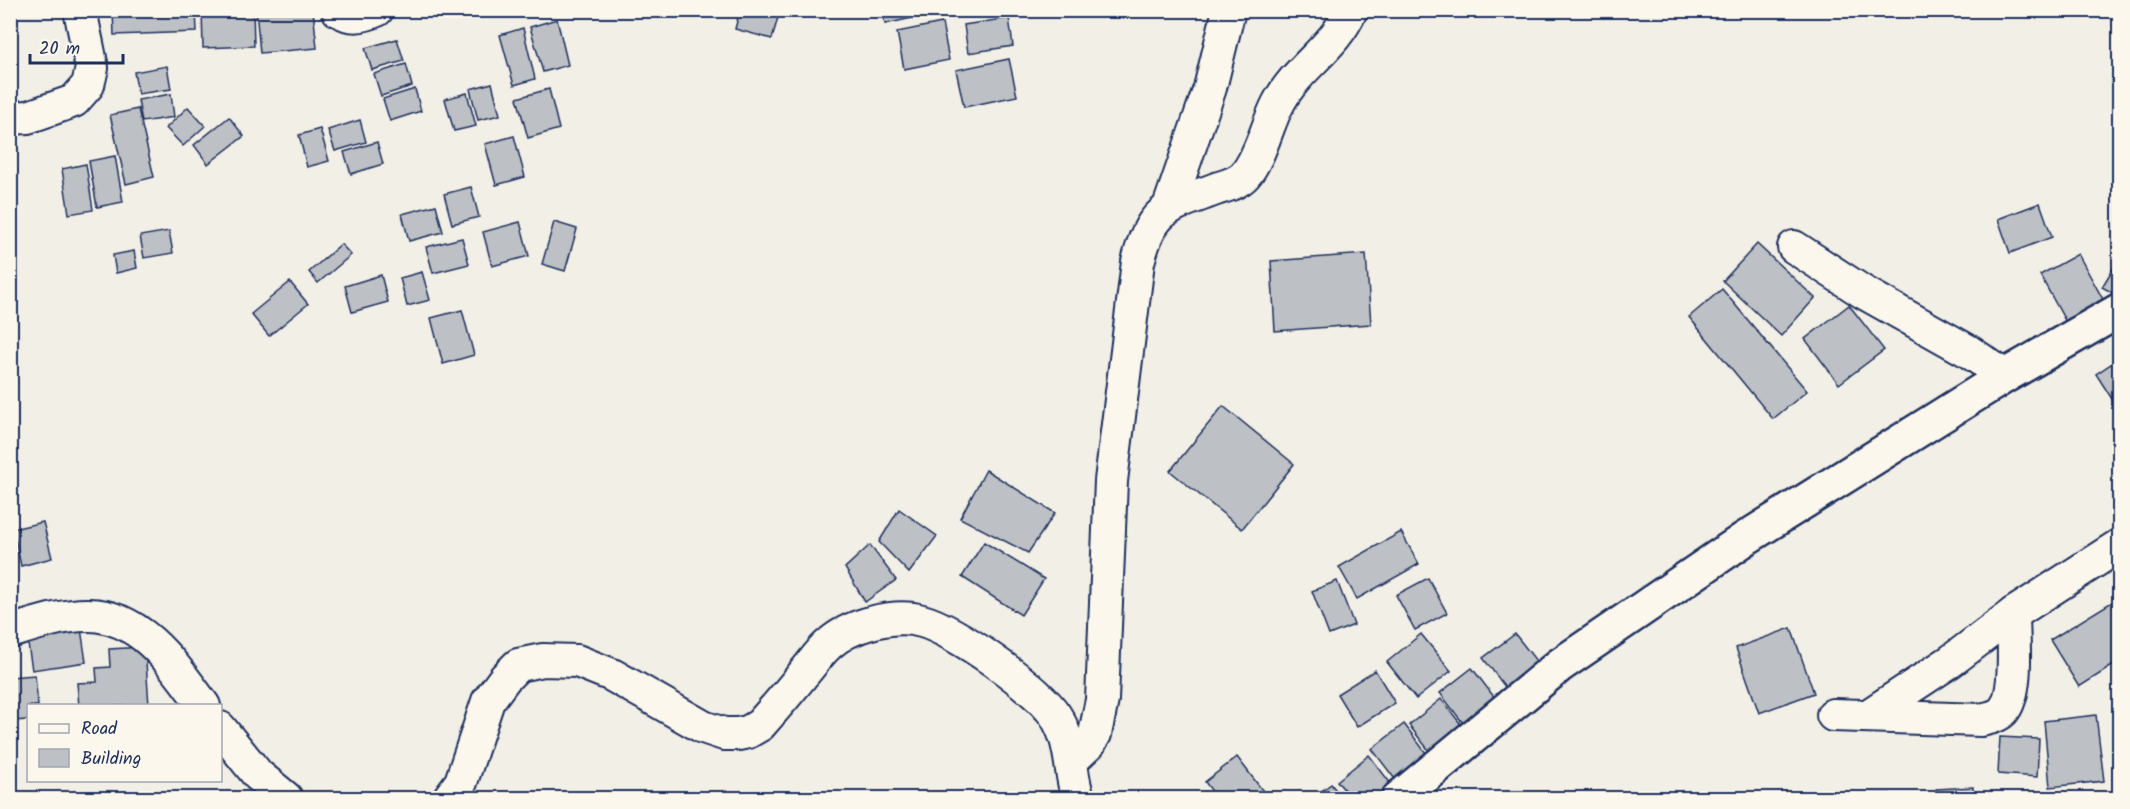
<svg xmlns="http://www.w3.org/2000/svg" width="2130" height="809" font-family="Kalam,sans-serif">
<style>
.building{fill:#bdc0c4;stroke:#1b2f5e;stroke-width:1.5}
.lines{fill:none;stroke-linecap:round;stroke-linejoin:round}
.street-casing{stroke:#1b2f5e;stroke-width:36}
.secondary-casing{stroke:#1b2f5e;stroke-width:38}
.street{stroke:#fbf7ec;stroke-width:32}
.secondary{stroke:#fbf7ec;stroke-width:33}
</style>
<rect width="100%" height="100%" fill="#f2efe6"/>
<filter id="ink" filterUnits="userSpaceOnUse"><feTurbulence type="fractalNoise" baseFrequency=".0167" numOctaves="2"/><feDisplacementMap in="SourceGraphic" scale="12" xChannelSelector="R" yChannelSelector="G"/><feConvolveMatrix kernelMatrix="1 2 1 2 8 2 1 2 1" color-interpolation-filters="sRGB"/></filter>
<g filter="url(#ink)">
<g class="building">
<polygon points="10,10 14,10 17,35 10,36"/>
<polygon points="113,10 196,10 197,32 114,35"/>
<polygon points="202,10 253,10 254,46 203,48"/>
<polygon points="256,10 313,10 317,48 260,53"/>
<polygon points="740,10 780,10 772,39 735,29"/>
<polygon points="882,10 925,10 926,15 885,24"/>
<polygon points="1009,18 1013,46 968,53 964,25"/>
<polygon points="557,19 568,65 543,72 530,27"/>
<polygon points="942,23 949,60 904,69 897,32"/>
<polygon points="523,28 535,79 514,85 500,35"/>
<polygon points="397,39 404,61 372,70 365,48"/>
<polygon points="1009,59 1017,96 964,107 956,70"/>
<polygon points="406,64 412,86 381,96 374,74"/>
<polygon points="167,66 171,89 138,94 134,72"/>
<polygon points="492,83 500,115 478,120 470,89"/>
<polygon points="415,89 421,111 390,121 383,99"/>
<polygon points="549,89 559,129 528,138 517,98"/>
<polygon points="467,93 476,126 454,131 445,99"/>
<polygon points="171,94 174,117 142,122 138,100"/>
<polygon points="188,107 205,126 183,146 166,128"/>
<polygon points="138,109 154,177 126,184 110,115"/>
<polygon points="229,117 244,136 208,164 194,145"/>
<polygon points="360,120 366,142 335,151 328,130"/>
<polygon points="320,129 329,161 307,167 299,135"/>
<polygon points="514,136 525,177 496,185 485,144"/>
<polygon points="377,142 383,164 351,174 344,152"/>
<polygon points="115,156 123,202 97,207 89,161"/>
<polygon points="86,164 93,210 69,214 62,169"/>
<polygon points="471,187 479,217 452,224 444,194"/>
<polygon points="2040,203 2052,237 2010,253 1998,219"/>
<polygon points="436,205 443,232 409,241 402,214"/>
<polygon points="520,222 529,256 492,266 483,232"/>
<polygon points="554,222 577,229 565,271 542,264"/>
<polygon points="169,231 173,253 144,258 140,236"/>
<polygon points="462,238 469,264 433,273 426,247"/>
<polygon points="341,244 351,255 318,283 309,272"/>
<polygon points="1757,244 1815,298 1781,336 1723,281"/>
<polygon points="134,251 137,268 116,273 113,255"/>
<polygon points="1366,254 1371,324 1275,331 1271,261"/>
<polygon points="2078,254 2105,303 2067,324 2040,275"/>
<polygon points="2120,257 2120,297 2102,287"/>
<polygon points="422,272 430,300 407,306 400,278"/>
<polygon points="381,275 388,302 352,312 345,286"/>
<polygon points="290,282 308,304 269,336 251,314"/>
<polygon points="1722,289 1807,391 1773,419 1689,317"/>
<polygon points="1849,305 1884,350 1839,384 1805,339"/>
<polygon points="462,310 474,355 443,364 431,318"/>
<polygon points="2120,358 2120,394 2112,399 2096,374"/>
<polygon points="1223,406 1294,464 1242,529 1170,471"/>
<polygon points="986,470 1055,513 1028,553 960,518"/>
<polygon points="899,509 937,536 909,573 879,542"/>
<polygon points="43,522 52,558 21,566 13,529"/>
<polygon points="1401,532 1419,564 1357,599 1339,567"/>
<polygon points="984,542 1044,579 1021,615 962,577"/>
<polygon points="870,545 896,580 865,602 845,568"/>
<polygon points="1428,578 1447,613 1415,630 1396,595"/>
<polygon points="1337,581 1354,625 1329,635 1312,591"/>
<polygon points="2120,597 2120,661 2079,687 2050,640"/>
<polygon points="80,622 86,662 32,670 26,631"/>
<polygon points="1791,628 1814,693 1759,713 1736,648"/>
<polygon points="1421,634 1451,671 1416,699 1387,662"/>
<polygon points="1515,634 1544,671 1512,696 1483,658"/>
<polygon points="145,647 149,706 79,706 77,683 97,682 96,668 110,667 109,649"/>
<polygon points="1472,668 1501,706 1469,731 1440,693"/>
<polygon points="1375,670 1395,703 1357,727 1337,694"/>
<polygon points="35,675 38,706 28,706 28,720 12,721 10,677"/>
<polygon points="1441,699 1471,737 1438,762 1409,725"/>
<polygon points="2096,715 2104,781 2050,787 2044,721"/>
<polygon points="1404,724 1433,762 1401,787 1372,749"/>
<polygon points="2000,737 2039,739 2037,777 1998,774"/>
<polygon points="1369,755 1398,793 1391,798 1351,798 1337,781"/>
<polygon points="1237,757 1266,795 1261,798 1217,798 1205,782"/>
<polygon points="1331,784 1342,798 1312,798"/>
<polygon points="1973,787 1973,798 1937,798 1936,789"/>
<rect x="1831" y="794" width="59" height="4"/>
</g>
<g class="lines">
<g class="street-casing">
<g id="street">
<path d="M 338,10 C 352,19 363,16 377,10"/>
<polyline points="10,118 28,117 74,101 88,85 92,68 80,10"/>
<polyline points="1169,207 1210,88 1229,10"/>
<polyline points="1794,247 1863,292 1968,351 2005,376"/>
<path d="M 10,632 C 35,624 62,615 87,615 C 141,614 176,668 204,706"/>
<path d="M 1833,715 L 1981,720 C 1989,718 1997,717 2003,711 C 2019,693 2013,638 2013,614"/>
<polyline points="1869,715 1951,661 2013,614 2120,545"/>
<polyline points="220,728 258,775 286,798"/>
<path d="M 1072,760 L 1089,744 L 1095,734 L 1102,700 L 1111,481 L 1138,262 C 1152,207 1168,207 1216,189 C 1225,186 1238,183 1245,175 C 1260,158 1267,125 1278,104 C 1296,68 1335,48 1351,10"/>
<path d="M 449,798 L 461,782 L 488,701 L 505,678 L 518,665 L 543,660 L 577,661 L 612,675 L 703,727 L 724,734 L 738,734 L 748,732 L 760,725 C 775,708 790,691 804,673 C 812,664 819,653 828,645 C 849,625 894,613 922,621 C 955,630 1036,687 1055,715 C 1073,742 1069,771 1078,798"/>
</g>
</g>
<g class="secondary-casing">
<polyline id="secondary" points="1399,798 1560,665 1746,538 2005,376 2120,310"/>
</g>
<use href="#street" class="street"/>
<use href="#secondary" class="secondary"/>
</g>
</g>
<rect width="2130" height="809" fill="none" stroke="#fbf7ec" stroke-width="36"/>
<rect x="18" y="18" width="2094" height="773" fill="none" stroke="#1b2f5e" stroke-width="2" filter="url(#ink)"/>
<rect x="27" y="704" width="195" height="78" fill="#fbf7ec" stroke="#a1a7b3" stroke-width="1.5"/>
<rect x="39" y="724" width="30" height="9" fill="#fbf7ec" stroke="#a1a7b3" stroke-width="1.5"/>
<text x="81" y="734" font-size="18" fill="#1b2f5e">Road</text>
<rect x="39" y="749" width="30" height="18" fill="#bdc0c4" stroke="#a1a7b3" stroke-width="1.5"/>
<text x="81" y="764" font-size="18" fill="#1b2f5e">Building</text>
<path d="M30 54v9h93v-9" fill="none" stroke="#1b2f5e" stroke-width="3"/>
<text x="39" y="54" font-size="18" fill="#1b2f5e" stroke="#fbf7ec" stroke-width="4.5" paint-order="stroke">20 m</text>
</svg>
